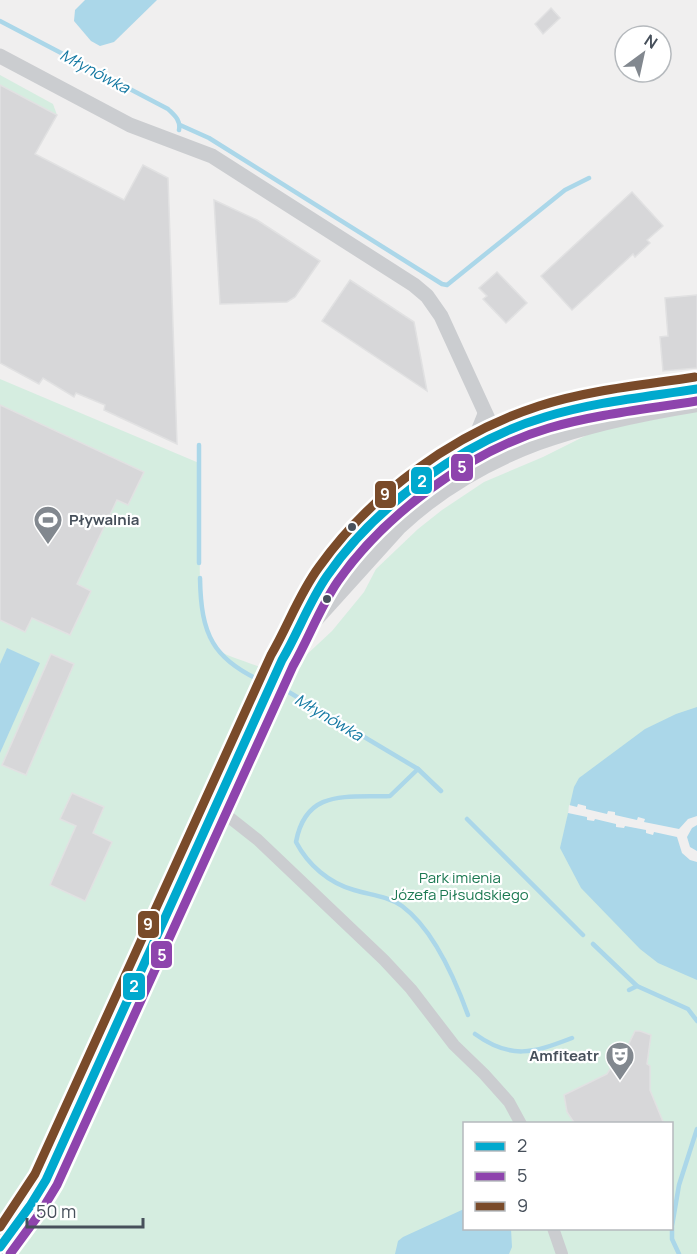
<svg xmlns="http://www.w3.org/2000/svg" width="697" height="1254" font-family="Manrope,sans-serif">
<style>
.green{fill:#d5ede0;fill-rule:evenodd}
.water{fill:#abd7e9}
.pier{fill:#f0efef}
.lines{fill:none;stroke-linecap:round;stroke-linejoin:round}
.stream{stroke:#abd7e9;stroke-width:4.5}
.building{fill:#d7d7d9;stroke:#e1e1e2;stroke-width:1.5}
.pedestrian{stroke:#cbcdd0;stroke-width:12}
.minor{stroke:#cbcdd0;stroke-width:15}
.tertiary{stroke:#cbcdd0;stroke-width:20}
.bus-1-casing{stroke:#fff;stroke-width:14}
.bus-2-casing{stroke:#fff;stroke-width:14}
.bus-3-casing{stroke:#fff;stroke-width:14}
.bus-1{stroke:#00a9ce;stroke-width:9}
.bus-2{stroke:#8e44ad;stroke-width:9}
.bus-3{stroke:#7a4b2a;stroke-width:9}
.bus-dot{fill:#47505b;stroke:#fff;stroke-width:2}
.labels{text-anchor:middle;stroke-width:4.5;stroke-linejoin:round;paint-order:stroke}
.poi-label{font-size:15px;font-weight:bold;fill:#47505b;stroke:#fff;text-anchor:start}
.park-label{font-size:15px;fill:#1c7952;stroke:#fff}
.water-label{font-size:16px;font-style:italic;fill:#1378a2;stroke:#fff}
.line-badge{stroke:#fff;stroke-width:2}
.badge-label{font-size:16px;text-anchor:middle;font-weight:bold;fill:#fff}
</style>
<rect width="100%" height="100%" fill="#f0efef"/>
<g class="green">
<polygon points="0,75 53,104 57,115 0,85"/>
<path d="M 0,379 L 199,463 L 200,601 C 202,615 205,641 217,650 C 226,656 264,668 276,672 L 30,1206 L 13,1212 L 0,1231 Z"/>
<path d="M 697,411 L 697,1254 L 0,1254 L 21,1219 L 30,1239 L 50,1209 L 75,1161 L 218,839 L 256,761 L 294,672 L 303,658 L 332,631 L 364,592 L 376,569 L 418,529 L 442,510 L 484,482 L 543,457 L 595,431 ZM 464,1124 L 672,1124 L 672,1228 L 464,1228 Z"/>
</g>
<g class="water">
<polygon points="85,0 157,0 114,42 100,46 91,41 74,21 75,10"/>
<polygon points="7,648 40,663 0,753 0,664"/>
<polygon points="697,707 697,980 658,963 640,949 581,888 560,848 574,787 579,778 645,729 676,714"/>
<polygon points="464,1209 464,1228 511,1229 512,1247 509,1254 395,1254 398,1241 403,1237"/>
</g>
<polygon class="pier" points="578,804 586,806 586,809 607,814 608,811 615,812 615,815 637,820 638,817 645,819 644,822 679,829 688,819 697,816 697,825 692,828 687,837 690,847 697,851 697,862 690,860 682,853 677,837 654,832 653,835 646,833 646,830 625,826 624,828 616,827 616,824 595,819 594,821 587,820 587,817 568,813 569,805 577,807"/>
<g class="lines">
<g class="stream">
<path d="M 0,21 L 168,109 C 174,115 181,120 179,130"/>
<polyline points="180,125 209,138 442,284 447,285 565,190 589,178"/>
<polyline points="199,445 199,563"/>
<path d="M 200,578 C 201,634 212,660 266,683"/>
<polyline points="274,686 287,691 418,769 441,791"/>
<path d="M 418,769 L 390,796 C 347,798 306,788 296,842 C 308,865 329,883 354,890 C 370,895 388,896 402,906 C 433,929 455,979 468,1015"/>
<polyline points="467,819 583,935"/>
<polyline points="593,944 637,986 688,1009 697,1021"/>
<polyline points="629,990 637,986"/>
<path d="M 475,1034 C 511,1060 533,1053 572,1038"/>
<polyline points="672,1226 679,1185 697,1129"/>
<polyline points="672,1227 672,1239 679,1254"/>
</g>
</g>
<g class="building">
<polygon points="551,8 560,18 543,34 535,24"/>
<polygon points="0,85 57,115 35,154 124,200 143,165 168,178 177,444 104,410 105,405 76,393 74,397 43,378 39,384 0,363"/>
<polygon points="632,192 663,226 647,240 650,243 635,257 633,254 572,310 541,276"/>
<polygon points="214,200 257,220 320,261 295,297 287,302 220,304"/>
<polygon points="497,272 527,303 506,323 483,299 487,296 479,288"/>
<polygon points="350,280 414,322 427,391 322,321"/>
<polygon points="697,295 697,368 663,371 660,337 668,336 665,298"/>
<polygon points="0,405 144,472 128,505 117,500 77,584 91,591 70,635 32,618 25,632 0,620"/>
<polygon points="51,654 74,664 26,775 2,765"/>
<polygon points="72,793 104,807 93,833 112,842 85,901 50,885 76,826 60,819"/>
<polygon points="635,1031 640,1031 651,1035 647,1064 650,1066 650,1090 664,1124 575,1124 567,1112 564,1095 607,1074 619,1055 623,1056"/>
</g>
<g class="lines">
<g class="pedestrian">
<polyline points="215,808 225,814 258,840 384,960 411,989 454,1045 484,1074 509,1102 521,1124"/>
<polyline points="553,1228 562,1254"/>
</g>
<g class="minor">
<polyline points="0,56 130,125 212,156 414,285 427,296 441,316 501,447"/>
<polyline points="470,451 485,414"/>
</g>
<g class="tertiary">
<path d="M 300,625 C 335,534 446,452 536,420 C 569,408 605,404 639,398"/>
<path d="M 0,1247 L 39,1193 L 53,1167 L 276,672 L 295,639 L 397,526 C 482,446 585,420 697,402"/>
</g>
<g class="bus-1-casing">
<path id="bus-1" d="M 0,1247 L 30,1206 L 46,1180 L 282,660 C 298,633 309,602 327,576 C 375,506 464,441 545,417 C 594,402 646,397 697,389"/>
</g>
<g class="bus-2-casing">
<path id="bus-2" d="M 10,1254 L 40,1213 L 57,1185 L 293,666 C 309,638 320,607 338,581 C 385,514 470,451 549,428 C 597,414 648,409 697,401"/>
</g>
<g class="bus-3-casing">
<path id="bus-3" d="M 0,1227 L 35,1174 L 271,655 C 288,626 299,594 319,567 C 371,494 453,434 539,406 C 589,390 643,385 695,377"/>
</g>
<use href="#bus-1" class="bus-1"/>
<use href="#bus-2" class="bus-2"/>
<use href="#bus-3" class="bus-3"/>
</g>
<defs>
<g id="stadium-pin" transform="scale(1.5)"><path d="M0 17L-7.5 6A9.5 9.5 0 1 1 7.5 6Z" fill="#82888f" stroke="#fff"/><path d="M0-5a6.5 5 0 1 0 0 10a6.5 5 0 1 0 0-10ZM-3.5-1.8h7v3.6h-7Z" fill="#fff"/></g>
<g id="theatre-pin" transform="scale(1.5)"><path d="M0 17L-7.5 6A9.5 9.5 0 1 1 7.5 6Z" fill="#82888f" stroke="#fff"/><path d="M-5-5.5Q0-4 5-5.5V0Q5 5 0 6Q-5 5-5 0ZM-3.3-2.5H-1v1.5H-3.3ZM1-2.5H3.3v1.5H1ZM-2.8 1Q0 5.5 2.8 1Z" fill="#fff"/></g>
</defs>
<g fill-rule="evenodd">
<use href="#stadium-pin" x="48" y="520"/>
<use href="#theatre-pin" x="620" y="1056"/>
</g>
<g class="bus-dot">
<circle cx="352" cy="527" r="5"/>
<circle cx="327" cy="599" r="5"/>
</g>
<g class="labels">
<g class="poi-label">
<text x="69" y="525">Pływalnia</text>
<text x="599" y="1061" text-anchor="end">Amfiteatr</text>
</g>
<g class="park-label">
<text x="460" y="883">Park imienia<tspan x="460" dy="17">Józefa Piłsudskiego</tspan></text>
</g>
<g class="water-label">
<text transform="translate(95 71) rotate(28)" y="6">Młynówka</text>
<text transform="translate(329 717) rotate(31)" y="6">Młynówka</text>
</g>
</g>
<g class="line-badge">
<rect x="450" y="453" width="24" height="29" rx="6" fill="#8e44ad"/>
<rect x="410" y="466" width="23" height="29" rx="6" fill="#00a9ce"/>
<rect x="374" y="480" width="23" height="29" rx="6" fill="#7a4b2a"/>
<rect x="137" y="910" width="23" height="29" rx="6" fill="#7a4b2a"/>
<rect x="150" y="940" width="23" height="29" rx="6" fill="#8e44ad"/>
<rect x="122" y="972" width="24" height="29" rx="6" fill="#00a9ce"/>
</g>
<g class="badge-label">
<text x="462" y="473">5</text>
<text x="422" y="487">2</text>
<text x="385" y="500">9</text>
<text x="148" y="930">9</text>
<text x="162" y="961">5</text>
<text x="134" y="992">2</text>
</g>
<rect x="463" y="1122" width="210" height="108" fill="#ffffff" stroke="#b5b9bd" stroke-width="1.5"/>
<rect x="475" y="1142" width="30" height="9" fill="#00a9ce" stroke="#b5b9bd" stroke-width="1.5"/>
<text x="517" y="1152" font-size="18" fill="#47505b">2</text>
<rect x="475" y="1172" width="30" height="9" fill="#8e44ad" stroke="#b5b9bd" stroke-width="1.5"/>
<text x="517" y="1182" font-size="18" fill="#47505b">5</text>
<rect x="475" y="1202" width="30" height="9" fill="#7a4b2a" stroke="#b5b9bd" stroke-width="1.5"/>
<text x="517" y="1212" font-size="18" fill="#47505b">9</text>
<g transform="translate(643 54) rotate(33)"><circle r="28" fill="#ffffff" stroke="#b5b9bd" stroke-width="1.5"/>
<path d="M0-4.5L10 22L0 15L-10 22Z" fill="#82888f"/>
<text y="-9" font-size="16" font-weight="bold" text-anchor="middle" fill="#47505b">N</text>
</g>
<path d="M27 1218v9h116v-9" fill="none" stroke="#47505b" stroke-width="3"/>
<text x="36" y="1218" font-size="18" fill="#47505b" stroke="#ffffff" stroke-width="4.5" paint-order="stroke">50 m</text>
</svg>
